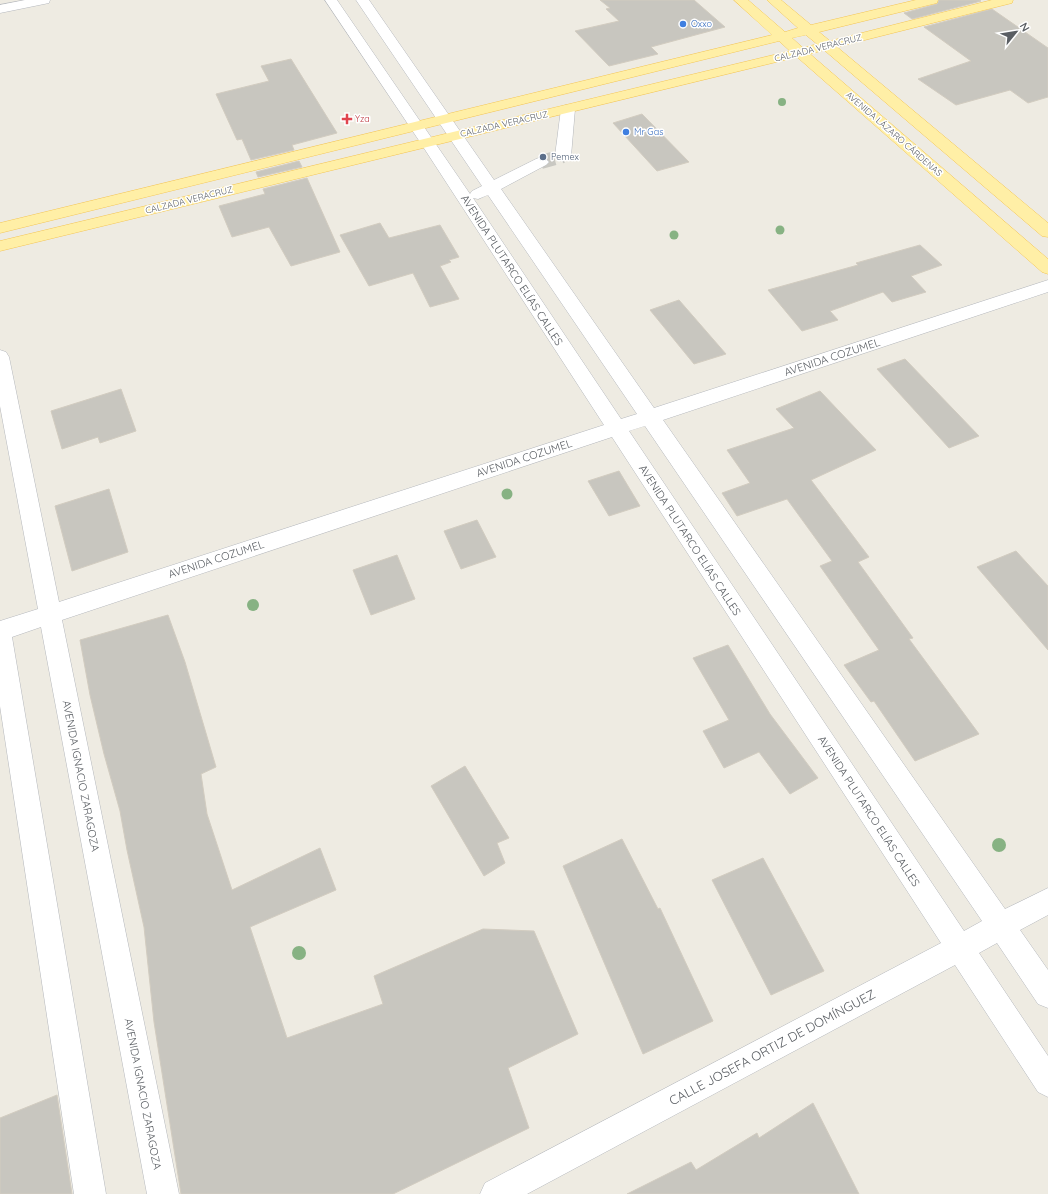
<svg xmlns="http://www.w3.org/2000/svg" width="1048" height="1194" font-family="Quicksand,sans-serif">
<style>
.building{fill:#c8c6bf;stroke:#d2ccc0}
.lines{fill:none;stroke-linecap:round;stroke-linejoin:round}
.minor-tunnel{stroke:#c9c8c2;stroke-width:14;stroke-dasharray:14 7;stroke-linecap:butt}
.minor-casing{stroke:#b5b8bd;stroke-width:1}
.major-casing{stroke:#f4c555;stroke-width:1}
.minor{fill:#fff;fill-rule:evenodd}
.major{fill:#ffefa6;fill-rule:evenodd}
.tree{fill:#87b283}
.shop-dot{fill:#3f7fe0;stroke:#fff;stroke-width:1.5}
.health-dot{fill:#e0444e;stroke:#fff;stroke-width:1.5}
.service-dot{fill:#5c6f8a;stroke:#fff;stroke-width:1.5}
.labels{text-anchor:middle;stroke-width:3;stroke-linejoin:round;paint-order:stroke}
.far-shop-label{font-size:9px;fill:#366cbe;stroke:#fff;text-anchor:start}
.far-street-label{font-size:9px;fill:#5a5e63;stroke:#fff}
.far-health-label{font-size:9px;fill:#be3a42;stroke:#fff;text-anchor:start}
.far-service-label{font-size:9px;fill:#4e5e75;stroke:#fff;text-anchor:start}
.street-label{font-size:11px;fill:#5a5e63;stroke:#fff}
.near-street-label{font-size:13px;fill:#5a5e63;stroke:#fff}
</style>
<rect width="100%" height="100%" fill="#eeebe2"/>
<g class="building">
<polygon points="600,0 694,0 725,27 651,47 658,54 609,66 575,31 619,21 606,9 610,8"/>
<polygon points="939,0 979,0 981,1 912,19 904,13 937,4"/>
<polygon points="992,9 1048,48 1048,97 1028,103 1010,90 956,105 918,79 971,61 924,27"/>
<polygon points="291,59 337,133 292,145 294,150 251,160 242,139 237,140 216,94 269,81 261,66"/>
<polygon points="642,114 689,162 657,171 613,123"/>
<polygon points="299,161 302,167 258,177 256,172"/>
<polygon points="307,178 340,252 291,266 269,227 232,237 219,206 265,194 263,189"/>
<polygon points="380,223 389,238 440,225 459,257 449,260 451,262 440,266 459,299 430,307 413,273 369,286 340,235"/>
<polygon points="920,245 942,265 911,276 926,292 892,302 883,292 830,311 838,320 802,331 768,290 858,265 856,263"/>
<polygon points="679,300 726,354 694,364 650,310"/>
<polygon points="905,359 979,436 949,448 877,369"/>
<polygon points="121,389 136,431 100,443 98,437 62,449 51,411"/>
<polygon points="820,391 876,450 811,480 869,557 858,562 913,638 909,639 979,734 915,761 874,701 871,702 844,665 879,650 820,566 832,561 787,499 737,516 722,493 750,483 727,450 794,428 776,409"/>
<polygon points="619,471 640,506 609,516 588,481"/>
<polygon points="109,489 128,552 72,571 55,506"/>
<polygon points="477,520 496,557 461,569 444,531"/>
<polygon points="1016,551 1048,586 1048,650 977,567"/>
<polygon points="397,555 415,599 371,615 353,570"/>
<polygon points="168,615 185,662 216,767 201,774 207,814 232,890 320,848 336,890 250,927 287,1038 383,1004 374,976 483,929 534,931 578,1034 508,1068 529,1128 393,1194 181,1194 154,1022 144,927 127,850 120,811 104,754 90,695 80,640"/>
<polygon points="728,645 770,714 818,778 790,794 759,752 724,768 703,731 729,720 693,658"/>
<polygon points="465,766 509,838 497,843 505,863 484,876 431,786"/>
<polygon points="622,839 658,909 660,908 713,1021 643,1054 563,866"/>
<polygon points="763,858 824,971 771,995 712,880"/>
<polygon points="57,1095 72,1194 0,1194 0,1118"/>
<polygon points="813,1103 859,1194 627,1194 691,1162 696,1170 757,1133 759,1138"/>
</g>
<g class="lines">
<polyline class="minor-tunnel" points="541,162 563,156"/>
<g class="minor-casing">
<g id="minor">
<polygon points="25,0 50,0 49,3 0,13 0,5"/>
<path d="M 325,0 L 337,0 L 470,194 L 472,191 L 482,186 L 356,0 L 369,0 L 494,180 L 536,159 L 541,157 L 546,159 L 549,162 L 546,165 L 501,189 L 654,408 L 1048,280 L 1048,292 L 663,420 L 1005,909 L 1048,888 L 1048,915 L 1020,930 L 1048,970 L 1048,1008 L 1038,1004 L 997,943 L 979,953 L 1048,1056 L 1048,1097 L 1038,1092 L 955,965 L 527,1194 L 480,1194 L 485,1183 L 941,943 L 612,437 L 62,620 L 179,1194 L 147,1194 L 41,627 L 12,637 L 106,1194 L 74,1194 L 0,706 L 0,621 L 38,609 L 0,406 L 0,350 L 6,352 L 9,357 L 59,602 L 604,425 L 420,142 ZM 488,195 L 637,414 L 621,419 L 473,198 L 478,199 ZM 645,426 L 982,921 L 964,931 L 629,431 Z"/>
<polygon points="568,105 573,106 575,109 571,156 568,159 563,161 558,159 555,156 561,109 563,106"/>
</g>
</g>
<g class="major-casing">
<path id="major" d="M 734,0 L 748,0 L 785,32 L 798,28 L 767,0 L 781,0 L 811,25 L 916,0 L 938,0 L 937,3 L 819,32 L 830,41 L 992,0 L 1013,0 L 1012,3 L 837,47 L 1048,223 L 1048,237 L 1042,236 L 824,50 L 810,54 L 1048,259 L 1048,274 L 1042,272 L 797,57 L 0,251 L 0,241 L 790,51 L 779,41 L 0,233 L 0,223 L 772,35 ZM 806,35 L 817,44 L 803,48 L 792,38 Z"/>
</g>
<use href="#minor" class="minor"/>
<use href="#major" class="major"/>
</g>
<g class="tree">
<circle cx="782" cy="102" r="4"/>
<circle cx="780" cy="230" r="4.5"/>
<circle cx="674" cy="235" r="4.5"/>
<circle cx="507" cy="494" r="5.5"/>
<circle cx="253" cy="605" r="6"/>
<circle cx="999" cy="845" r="7"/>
<circle cx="299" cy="953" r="7"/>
</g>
<g class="shop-dot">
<circle cx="683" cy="24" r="4"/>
<circle cx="626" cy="132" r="4"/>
</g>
<path class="health-dot" d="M345 113h4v4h4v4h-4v4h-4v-4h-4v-4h4z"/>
<circle class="service-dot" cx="543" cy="157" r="4"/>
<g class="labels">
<g class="far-shop-label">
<text x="691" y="27">Oxxo</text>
<text x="634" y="135">Mr Gas</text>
</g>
<g class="far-street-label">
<text transform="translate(818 48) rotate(-14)" y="3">CALZADA VERACRUZ</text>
<text transform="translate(504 124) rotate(-13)" y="3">CALZADA VERACRUZ</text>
<text transform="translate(894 134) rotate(41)" y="3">AVENIDA LÁZARO CÁRDENAS</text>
<text transform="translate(189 200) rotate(-14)" y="3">CALZADA VERACRUZ</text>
</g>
<g class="far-health-label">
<text x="355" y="122">Yza</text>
</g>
<g class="far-service-label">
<text x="551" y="160">Pemex</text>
</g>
<g class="street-label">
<text transform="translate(512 270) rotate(57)" y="4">AVENIDA PLUTARCO ELÍAS CALLES</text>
<text transform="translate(832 357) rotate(-18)" y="4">AVENIDA COZUMEL</text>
<text transform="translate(524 458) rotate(-18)" y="4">AVENIDA COZUMEL</text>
<text transform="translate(690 540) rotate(57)" y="4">AVENIDA PLUTARCO ELÍAS CALLES</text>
<text transform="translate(216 559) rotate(-18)" y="4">AVENIDA COZUMEL</text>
<text transform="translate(81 776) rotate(79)" y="4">AVENIDA IGNACIO ZARAGOZA</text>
<text transform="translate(869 811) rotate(57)" y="4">AVENIDA PLUTARCO ELÍAS CALLES</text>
<text transform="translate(143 1094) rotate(79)" y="4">AVENIDA IGNACIO ZARAGOZA</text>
</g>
<g class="near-street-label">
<text transform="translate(772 1047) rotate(-28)" y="5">CALLE JOSEFA ORTIZ DE DOMÍNGUEZ</text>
</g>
</g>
<g transform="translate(1016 32) rotate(60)" stroke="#ffffff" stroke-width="3" paint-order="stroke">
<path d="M0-3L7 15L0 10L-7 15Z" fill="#5a5e63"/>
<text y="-6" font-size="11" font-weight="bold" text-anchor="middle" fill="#5a5e63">N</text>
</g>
</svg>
